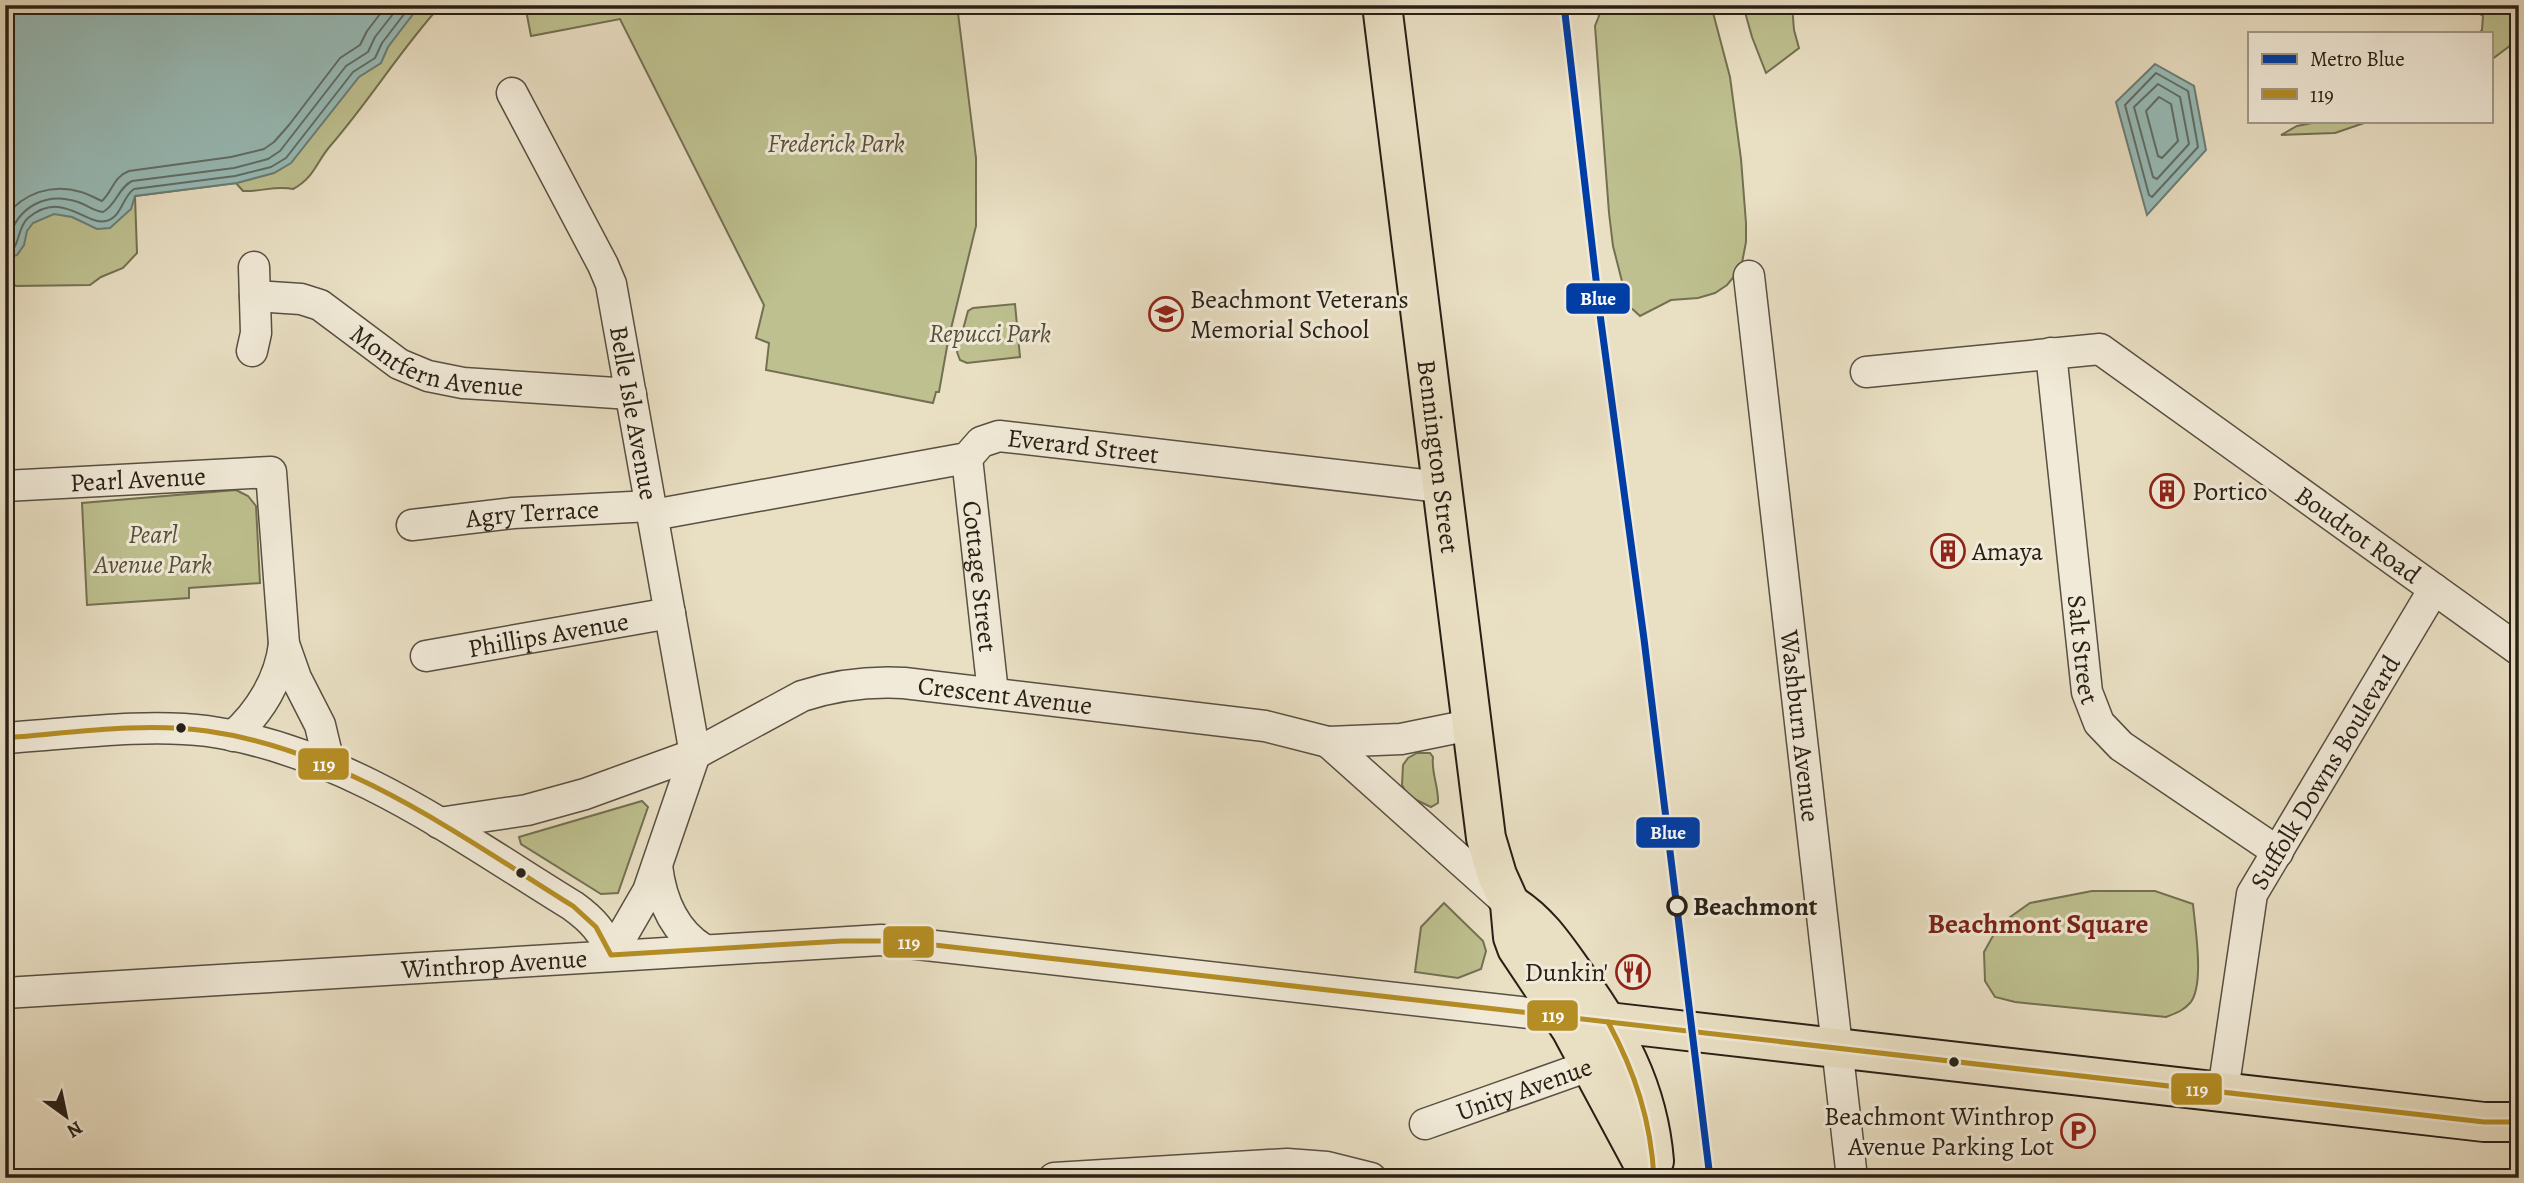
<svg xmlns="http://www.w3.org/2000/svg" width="2524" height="1183" font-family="Alegreya,serif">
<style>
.green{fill:#bec08f;stroke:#737052;stroke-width:2}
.water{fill:#98bcb8;stroke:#6b7e77;stroke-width:2}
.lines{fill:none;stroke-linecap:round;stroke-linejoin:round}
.shore{stroke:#606e67;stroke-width:2}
.minor-casing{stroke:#585041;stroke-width:33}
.major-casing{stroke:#282016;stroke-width:42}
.minor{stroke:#f1ead8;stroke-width:30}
.major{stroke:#e9dfc3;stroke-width:38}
.bus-1-casing{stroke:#f1ead8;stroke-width:10}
.bus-1{stroke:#b48d24;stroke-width:5}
.metro-1-casing{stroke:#f1ead8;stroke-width:12}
.metro-1{stroke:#003da5;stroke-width:7}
.bus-dot{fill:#282016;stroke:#f1ead8;stroke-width:2.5}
.stop-dot{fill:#f1ead8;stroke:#282016;stroke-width:3.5}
.labels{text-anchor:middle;stroke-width:6;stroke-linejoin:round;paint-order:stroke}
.park-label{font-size:26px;font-style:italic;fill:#55503a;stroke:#f1ead8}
.poi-label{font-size:26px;fill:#282016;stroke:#f1ead8;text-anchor:start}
.street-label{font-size:26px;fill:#282016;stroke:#f1ead8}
.stop-label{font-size:26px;font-weight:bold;fill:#282016;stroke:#f1ead8;text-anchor:start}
.neighbourhood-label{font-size:28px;font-weight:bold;fill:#7a1f14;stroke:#f1ead8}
.line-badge{stroke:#f1ead8;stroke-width:2.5}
.badge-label{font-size:19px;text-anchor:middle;font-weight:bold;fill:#fff}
</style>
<rect width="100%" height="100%" fill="#e9dfc3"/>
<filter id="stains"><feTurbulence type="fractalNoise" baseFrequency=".00286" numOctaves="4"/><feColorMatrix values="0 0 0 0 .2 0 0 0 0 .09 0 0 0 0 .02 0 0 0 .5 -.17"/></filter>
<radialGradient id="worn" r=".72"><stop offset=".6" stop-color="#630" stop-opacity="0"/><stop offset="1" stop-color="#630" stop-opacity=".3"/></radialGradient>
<g class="green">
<path d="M 5,5 L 441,5 C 401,49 370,100 331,145 C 316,162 315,177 293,189 C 276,185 261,192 243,191 L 236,183 L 135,196 L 137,253 L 123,268 L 101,277 L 90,285 L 16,286 L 5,280 Z"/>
<polygon points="525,5 957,5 976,158 976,226 948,341 939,392 936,392 933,403 766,370 769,343 756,338 764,305 620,19 531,36"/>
<polygon points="1595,5 1711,5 1730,77 1741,159 1746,223 1746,242 1741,268 1727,285 1715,293 1698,298 1671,300 1640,316 1628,305 1613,246 1609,213 1595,26 1599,16"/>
<polygon points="1743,5 1792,5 1794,30 1799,48 1766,73 1752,37"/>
<polygon points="2465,5 2519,5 2519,39 2491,60 2491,33 2479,33 2482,30 2483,16"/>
<polygon points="2322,121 2370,121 2335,133 2281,135 2297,126"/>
<polygon points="1015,304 1020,357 967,363 960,360 957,352 968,311 973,308"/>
<polygon points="236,490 248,496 256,506 260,583 189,588 189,598 87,605 82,503"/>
<path d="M 1417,753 L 1430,753 L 1433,757 C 1431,773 1439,787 1438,803 L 1431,807 L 1408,796 L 1402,785 L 1403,765 L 1408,758 Z"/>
<polygon points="642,801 648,807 618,893 601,894 521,844 519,837"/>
<path d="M 2092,891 L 2155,891 L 2193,904 C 2195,928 2205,985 2190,1003 C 2183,1011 2176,1013 2166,1017 L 2015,1002 L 1995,997 L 1985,981 L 1984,952 L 1999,925 L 2030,903 Z"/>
<polygon points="1444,903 1483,941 1486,951 1481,969 1458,978 1415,972 1421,927"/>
</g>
<g class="water">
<polygon points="5,5 420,5 388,47 381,63 359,77 291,163 274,173 237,183 135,196 131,209 110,228 97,229 72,217 54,214 33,223 27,231 24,245 17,255 9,257 5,254"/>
<polygon points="2155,64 2194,86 2206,150 2147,215 2116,102"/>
</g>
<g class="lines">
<g class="shore">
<polygon points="2156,73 2188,91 2198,147 2152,197 2149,195 2125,105"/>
<polygon points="2158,84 2180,97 2189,144 2157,179 2153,177 2134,107"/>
<polygon points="2159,97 2171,104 2178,141 2162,158 2158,156 2146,111"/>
<path d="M 5,217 C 23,193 52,183 81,192 C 88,194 95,198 102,201 C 113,191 113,177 129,171 L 231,157 L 264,149 L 274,142 L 289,125 L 340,58 L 360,45 L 367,31 L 387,5"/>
<path d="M 5,240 L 9,238 C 18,207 46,191 78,202 C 87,205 94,211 103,212 C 117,204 118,188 132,181 L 234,168 L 268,159 L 280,151 L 346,66 L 368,52 L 375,37 L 400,5"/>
<path d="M 5,249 L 14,248 C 20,238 19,226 28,218 C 62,189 86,226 106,221 C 122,217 122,197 134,189 L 235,176 L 271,167 L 286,158 L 353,72 L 375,58 L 382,43 L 411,5"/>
</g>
<g class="minor-casing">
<g id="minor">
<path id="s1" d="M 512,93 L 603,265 L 611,284 L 695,754 L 648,891 L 611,955"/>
<path id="s2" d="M 1749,276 L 1852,1178"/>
<path id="s3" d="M 255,296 L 301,299 L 320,305 L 399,364 L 428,376 L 463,383 L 631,394"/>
<polyline points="252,351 256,333 254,267"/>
<path id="s4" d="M 2051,353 L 2087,692 L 2099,723 L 2121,746 L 2278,852"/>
<path id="s5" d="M 1866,372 L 2100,349 L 2519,650"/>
<path id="s6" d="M 967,458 L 993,693"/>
<path id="s7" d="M 5,486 L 271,472 L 284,644 L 296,678 L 320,725 L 326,750 L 327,764"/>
<path id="s8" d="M 653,515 L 967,458 L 981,442 L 999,436 L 1441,487"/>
<path id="s9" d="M 412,525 L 513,513 L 651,506"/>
<path id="s10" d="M 426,656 L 670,613"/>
<path d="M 233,736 C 260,712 280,679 284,644"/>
<path d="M 5,738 C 67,734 146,723 207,731 C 344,750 459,836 573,906 C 591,919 605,933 611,955"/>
<polyline points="1328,742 1508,903"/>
<path id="s11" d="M 439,823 L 527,810 L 585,794 L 695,754 L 802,696 C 836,685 868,681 904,683 L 1265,726 L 1328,742 L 1401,739 L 1470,725"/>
<path d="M 657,866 C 661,899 674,931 703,949"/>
<path id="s12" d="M 5,993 L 881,940 L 1564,1017"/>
<path id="s13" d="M 2223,1091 L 2252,894 L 2434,589"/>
<path id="s14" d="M 1425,1124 L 1611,1058"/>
<polyline points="1054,1178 1287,1164 1327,1167 1371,1178"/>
</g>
</g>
<g class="major-casing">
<g id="major">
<path id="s15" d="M 1382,5 L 1486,838 L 1497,875 L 1510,904 L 1513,937 L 1517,948 L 1571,1029 L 1651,1178"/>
<path d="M 1510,904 C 1539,922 1555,947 1575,975 C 1617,1033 1648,1087 1654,1161"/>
<polyline points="1564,1017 2484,1122 2519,1122"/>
</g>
</g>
<use href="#minor" class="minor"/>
<use href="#major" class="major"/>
<g class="bus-1-casing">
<g id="bus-1">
<path d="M 5,738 C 71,733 141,722 207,731 C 343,750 459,835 573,906 L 596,927 L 611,955 L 842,941 L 899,941 L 2484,1122 L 2519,1122"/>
<path d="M 1608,1022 C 1635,1072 1651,1121 1654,1178"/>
</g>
</g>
<use href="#bus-1" class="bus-1"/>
<g class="metro-1-casing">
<polyline id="metro-1" points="1564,5 1601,322 1644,639 1710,1178"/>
</g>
<use href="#metro-1" class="metro-1"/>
</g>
<defs>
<g id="school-ring" transform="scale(1.75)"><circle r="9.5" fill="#f1ead8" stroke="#8f2418" stroke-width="1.5"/><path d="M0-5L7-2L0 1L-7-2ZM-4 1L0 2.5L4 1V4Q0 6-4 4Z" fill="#8f2418"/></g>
<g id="building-ring" transform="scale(1.75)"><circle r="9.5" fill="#f1ead8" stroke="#8f2418" stroke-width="1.5"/><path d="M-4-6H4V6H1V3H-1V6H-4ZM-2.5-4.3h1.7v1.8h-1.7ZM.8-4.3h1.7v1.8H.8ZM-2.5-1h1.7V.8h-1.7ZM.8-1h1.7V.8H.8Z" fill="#8f2418"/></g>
<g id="restaurant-ring" transform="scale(1.75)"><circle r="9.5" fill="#f1ead8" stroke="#8f2418" stroke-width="1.5"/><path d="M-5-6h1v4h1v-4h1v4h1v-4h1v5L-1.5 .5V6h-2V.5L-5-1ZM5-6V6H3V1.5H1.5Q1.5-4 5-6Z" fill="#8f2418"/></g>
<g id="parking-ring" transform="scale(1.75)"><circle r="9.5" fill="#f1ead8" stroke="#8f2418" stroke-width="1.5"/><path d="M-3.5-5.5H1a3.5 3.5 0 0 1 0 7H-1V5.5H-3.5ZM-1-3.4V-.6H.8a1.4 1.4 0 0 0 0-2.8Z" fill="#8f2418"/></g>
</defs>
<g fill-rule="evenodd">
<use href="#school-ring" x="1166" y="314"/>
<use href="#building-ring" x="2167" y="491"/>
<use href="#building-ring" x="1948" y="551"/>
<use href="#restaurant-ring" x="1633" y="972"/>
<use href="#parking-ring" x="2078" y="1131"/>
</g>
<g class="bus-dot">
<circle cx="181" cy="728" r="6"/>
<circle cx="521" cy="873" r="6"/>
<circle cx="1954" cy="1062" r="6"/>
</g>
<circle class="stop-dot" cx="1677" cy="906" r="9"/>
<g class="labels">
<g class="park-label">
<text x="836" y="152">Frederick Park</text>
<text x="990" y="342">Repucci Park</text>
<text x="153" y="543">Pearl<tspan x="153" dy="30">Avenue Park</tspan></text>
</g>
<g class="poi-label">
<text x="1190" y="308">Beachmont Veterans<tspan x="1190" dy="30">Memorial School</tspan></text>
<text x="2192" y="500">Portico</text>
<text x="1972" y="560">Amaya</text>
<text x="1608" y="981" text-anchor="end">Dunkin'</text>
<text x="2054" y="1125" text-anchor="end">Beachmont Winthrop<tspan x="2054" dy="30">Avenue Parking Lot</tspan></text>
</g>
<g class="street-label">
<text dy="9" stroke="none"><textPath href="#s3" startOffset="200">Montfern Avenue</textPath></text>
<text dy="9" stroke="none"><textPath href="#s1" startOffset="346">Belle Isle Avenue</textPath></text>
<text dy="9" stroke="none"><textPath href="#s8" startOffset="444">Everard Street</textPath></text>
<text dy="9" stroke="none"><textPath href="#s15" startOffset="455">Bennington Street</textPath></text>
<text dy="9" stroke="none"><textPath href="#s7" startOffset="133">Pearl Avenue</textPath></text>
<text dy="9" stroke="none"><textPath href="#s9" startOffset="121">Agry Terrace</textPath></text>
<text dy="9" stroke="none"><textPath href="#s5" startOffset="553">Boudrot Road</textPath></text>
<text dy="9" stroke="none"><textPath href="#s6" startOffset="119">Cottage Street</textPath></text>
<text dy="9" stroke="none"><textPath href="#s10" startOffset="124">Phillips Avenue</textPath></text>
<text dy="9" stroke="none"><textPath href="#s4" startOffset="298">Salt Street</textPath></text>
<text dy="9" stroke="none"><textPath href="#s11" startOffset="593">Crescent Avenue</textPath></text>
<text dy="9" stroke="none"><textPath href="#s2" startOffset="453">Washburn Avenue</textPath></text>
<text dy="9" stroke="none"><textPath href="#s13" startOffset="341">Suffolk Downs Boulevard</textPath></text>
<text dy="9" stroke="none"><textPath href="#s12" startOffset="490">Winthrop Avenue</textPath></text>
<text dy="9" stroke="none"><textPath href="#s14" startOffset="105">Unity Avenue</textPath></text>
</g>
<g class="stop-label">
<text x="1693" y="915">Beachmont</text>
</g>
<g class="neighbourhood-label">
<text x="2038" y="933">Beachmont Square</text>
</g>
</g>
<g class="line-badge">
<rect x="1565" y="282" width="66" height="33" rx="7" fill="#003da5"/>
<rect x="297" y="747" width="53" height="34" rx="7" fill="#b48d24"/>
<rect x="1635" y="816" width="66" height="33" rx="7" fill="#003da5"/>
<rect x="882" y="925" width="53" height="34" rx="7" fill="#b48d24"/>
<rect x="1526" y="999" width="53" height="33" rx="7" fill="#b48d24"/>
<rect x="2170" y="1072" width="53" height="34" rx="7" fill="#b48d24"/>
</g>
<g class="badge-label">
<text x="1598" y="305">Blue</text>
<text x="324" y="771">119</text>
<text x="1668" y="839">Blue</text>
<text x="909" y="949">119</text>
<text x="1553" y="1022">119</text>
<text x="2197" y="1096">119</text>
</g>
<rect width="2524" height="1183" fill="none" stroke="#e9dfc3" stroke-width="28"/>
<rect x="7" y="7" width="2510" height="1169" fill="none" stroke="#282016" stroke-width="3.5"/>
<rect x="14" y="14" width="2496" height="1155" fill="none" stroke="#282016" stroke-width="2"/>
<rect x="2248" y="32" width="245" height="91" fill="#f1ead8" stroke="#a1998a" stroke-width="2"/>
<rect x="2262" y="54" width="35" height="10" fill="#003da5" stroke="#a1998a" stroke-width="2"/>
<text x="2310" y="66" font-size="21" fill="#282016">Metro Blue</text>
<rect x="2262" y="89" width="35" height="10" fill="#b48d24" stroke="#a1998a" stroke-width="2"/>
<text x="2310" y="102" font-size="21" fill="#282016">119</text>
<g transform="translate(66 1116) rotate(147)" stroke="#f1ead8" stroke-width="5" paint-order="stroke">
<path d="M0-5L12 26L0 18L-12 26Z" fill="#282016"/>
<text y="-10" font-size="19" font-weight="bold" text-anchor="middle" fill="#282016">N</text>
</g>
<rect width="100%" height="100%" filter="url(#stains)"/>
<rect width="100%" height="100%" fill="url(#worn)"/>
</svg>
